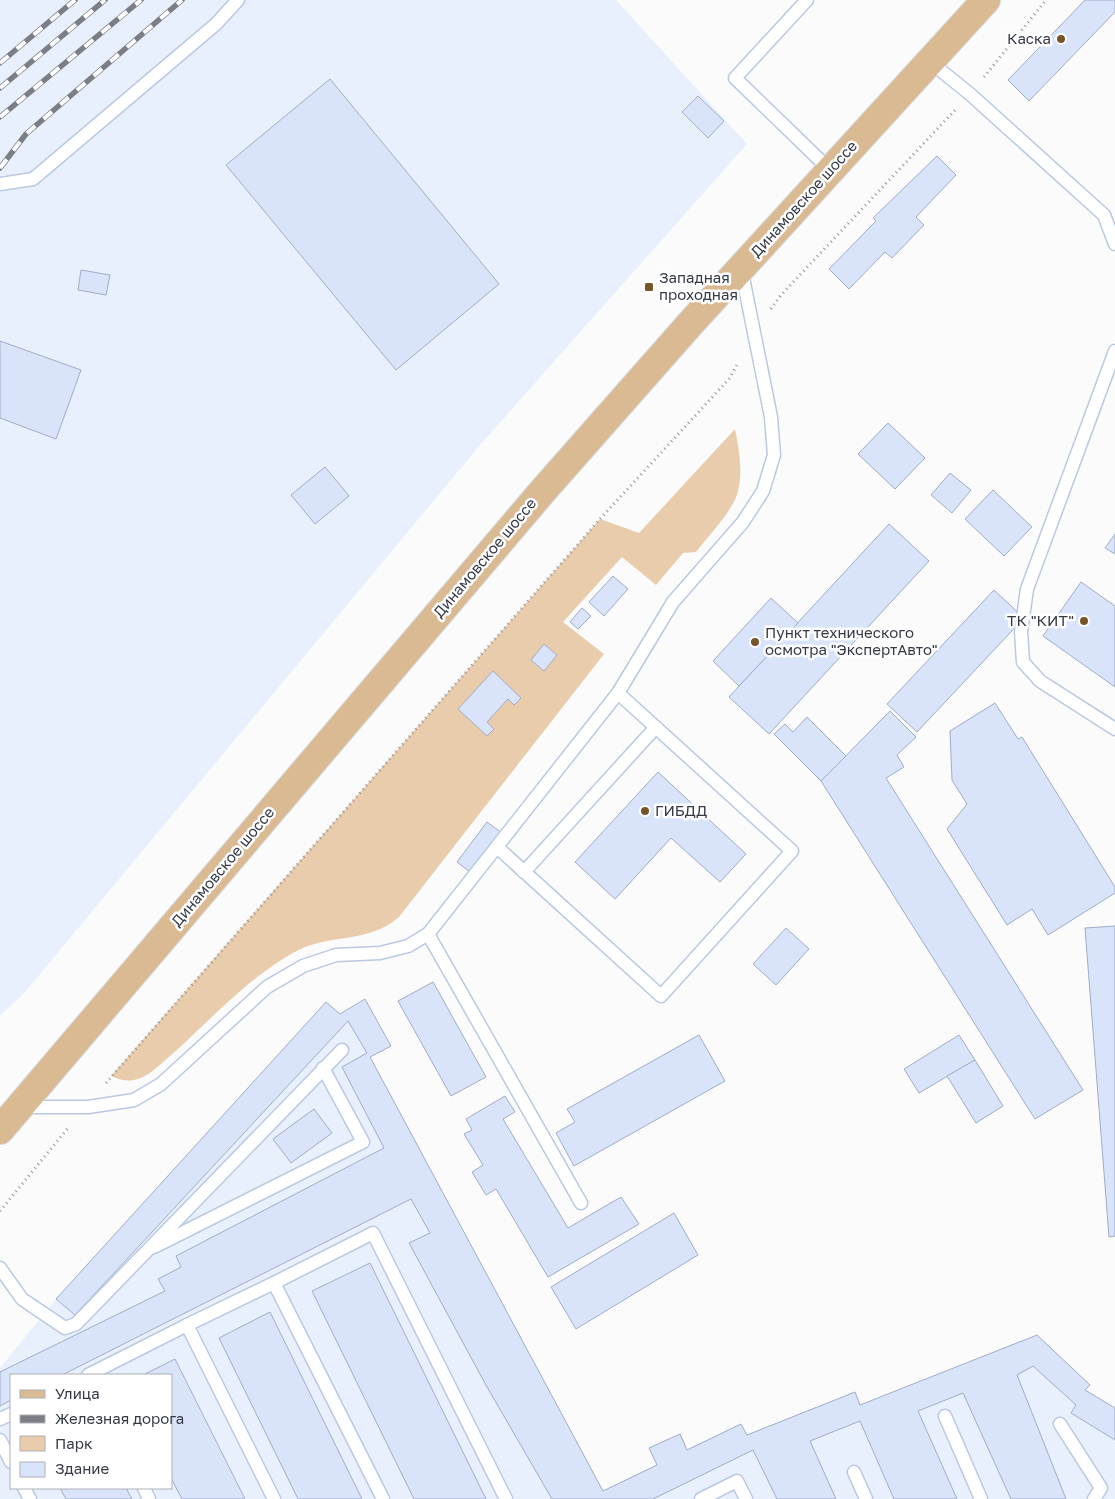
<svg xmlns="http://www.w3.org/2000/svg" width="1115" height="1499" font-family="'Golos Text',sans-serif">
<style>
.built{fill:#e9f0fd;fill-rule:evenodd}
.green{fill:#e9ccac}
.building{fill:#d9e4fa;stroke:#a0acc6}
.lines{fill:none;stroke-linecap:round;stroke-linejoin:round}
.service-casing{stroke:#bbc8e3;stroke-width:15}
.primary-casing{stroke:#d7d8da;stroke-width:30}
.path{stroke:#93959b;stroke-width:3;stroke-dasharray:1 4;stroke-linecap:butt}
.service{stroke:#fff;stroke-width:12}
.primary{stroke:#d9ba93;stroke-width:28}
.rail-casing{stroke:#7b7e85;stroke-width:5.5}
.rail{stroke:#fff;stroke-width:4;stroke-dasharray:11;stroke-linecap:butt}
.poi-dot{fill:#76552b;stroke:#fff;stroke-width:2}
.labels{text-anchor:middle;stroke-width:5;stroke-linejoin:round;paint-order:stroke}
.poi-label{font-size:15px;fill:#353a45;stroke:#fff;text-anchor:start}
.street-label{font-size:15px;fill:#353a45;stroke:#fff}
</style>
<rect width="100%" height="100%" fill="#fbfbfb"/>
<g class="built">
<polygon points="0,0 616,0 747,144 480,445 26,991 0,1016"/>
<path d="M 326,1002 L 340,1014 L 391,1046 L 370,1058 L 603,1491 L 657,1465 L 649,1448 L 680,1434 L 687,1449 L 741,1424 L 747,1435 L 855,1392 L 861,1405 L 1037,1335 L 1090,1385 L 1086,1390 L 1115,1408 L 1115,1499 L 0,1499 L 0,1368 L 56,1299 ZM 11,1375 L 171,1375 L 171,1488 L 11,1488 Z"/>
</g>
<path class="green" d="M 735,429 C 739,449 743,471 738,491 C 734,510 708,536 696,552 L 683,553 L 656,585 L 622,557 L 563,622 L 604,654 L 399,917 C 367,945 329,932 293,953 C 238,984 199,1034 150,1073 C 135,1082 127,1083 111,1076 L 600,519 L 639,533 Z"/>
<g class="building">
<polygon points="1085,0 1115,0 1115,12 1029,101 1008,80"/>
<polygon points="330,79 499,284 396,370 226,165"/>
<polygon points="698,96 724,121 708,138 682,112"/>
<polygon points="937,156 956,175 916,217 924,225 892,258 885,252 849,289 829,269 876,221 873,218"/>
<polygon points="81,270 110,275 106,295 78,290"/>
<polygon points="0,341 81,370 56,439 0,418"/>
<polygon points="888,423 925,458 895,489 858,454"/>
<polygon points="325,467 349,496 315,524 291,495"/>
<polygon points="950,473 971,490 952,513 931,495"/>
<polygon points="993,490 1032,527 1004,556 965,519"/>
<polygon points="889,524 929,561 769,734 729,697"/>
<polygon points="1115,534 1115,554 1105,548"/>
<polygon points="613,576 628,589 604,616 589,602"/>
<polygon points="1081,582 1115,606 1115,687 1043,636"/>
<polygon points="994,590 1024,618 917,732 887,704"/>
<polygon points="771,598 798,623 739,686 713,661"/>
<polygon points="582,608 591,616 578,629 570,622"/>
<polygon points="544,644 557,655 544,671 531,660"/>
<polygon points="493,671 521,698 514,705 508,699 487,722 494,729 487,736 458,709"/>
<polygon points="995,703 1018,739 1022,737 1115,887 1115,893 1048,935 1032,909 1007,925 947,829 967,804 952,780 950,731"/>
<polygon points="890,711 916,737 897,755 904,767 886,778 1083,1090 1035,1119 821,781"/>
<polygon points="807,717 846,756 821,781 774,734 785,724 793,732"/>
<polygon points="658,772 746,854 720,882 671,838 615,899 575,862"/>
<polygon points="487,822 510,839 479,879 457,862"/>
<polygon points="1115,926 1115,1236 1109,1237 1085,928"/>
<polygon points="786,928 809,949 776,985 753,964"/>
<polygon points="433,982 486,1077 451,1096 398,1001"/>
<polygon points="365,999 391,1046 370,1057 603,1491 657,1465 649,1448 680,1434 687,1450 741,1424 747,1435 855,1392 860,1405 1037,1335 1090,1385 1085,1390 1115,1408 1115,1440 1071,1413 1076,1405 1033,1366 1017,1375 1066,1499 1011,1499 963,1393 918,1411 957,1499 894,1499 860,1421 810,1441 836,1499 777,1499 753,1450 653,1499 552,1499 487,1387 409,1243 430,1233 411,1199 62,1375 11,1375 11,1400 0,1406 0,1372 165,1291 158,1279 181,1267 176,1256 384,1148 342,1067 367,1053 348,1021 75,1315 56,1299 326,1002 340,1014"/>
<polygon points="699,1035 725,1081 574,1166 556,1133 575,1122 567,1109"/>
<polygon points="959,1035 975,1060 919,1093 904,1069"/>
<polygon points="975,1060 1003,1106 976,1123 947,1076"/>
<polygon points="505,1096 515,1112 503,1119 568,1228 621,1197 639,1224 548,1277 496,1189 486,1195 472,1172 483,1165 464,1134 472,1130 466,1119"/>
<polygon points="314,1109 332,1133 291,1163 273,1139"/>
<polygon points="674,1213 698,1255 576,1329 551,1287"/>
<polygon points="370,1263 486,1499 414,1499 312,1291"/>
<polygon points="270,1312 362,1499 298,1499 219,1338"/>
<polygon points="175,1359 245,1499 182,1499 171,1478 171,1375 143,1375"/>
<polygon points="60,1488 126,1488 132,1499 66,1499"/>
</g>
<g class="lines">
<g class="service-casing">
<g id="service">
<polyline points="807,0 735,78 830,170"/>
<polyline points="929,61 970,94 1104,215 1115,244"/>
<polyline points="0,184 33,179 216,24 238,0"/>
<polyline points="1115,351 1027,589 1021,632 1023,662 1040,681 1115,729"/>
<polyline points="497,847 661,996 792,851 618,693"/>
<polyline points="524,872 656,727"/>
<polyline points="428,934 581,1203"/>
<polyline points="22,1107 88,1107 134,1100 161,1084 267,987 303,966 336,955 380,953 408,946 428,934 618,693 673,602 743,522 763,491 774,455 771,417 741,268"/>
<polyline points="154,1247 363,1142 323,1068"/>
<polyline points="0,1268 22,1299 65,1328 76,1324 342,1050"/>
<polyline points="187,1325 274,1283"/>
<polyline points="88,1375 187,1325 274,1499"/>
<polyline points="945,1416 981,1499"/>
<polyline points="0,1419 11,1414"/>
<polyline points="1060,1424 1101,1488 1094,1499"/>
<polyline points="0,1440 11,1462"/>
<polyline points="854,1472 866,1499"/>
<polyline points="24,1488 30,1499"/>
<polyline points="144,1488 149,1499"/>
<polyline points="383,1499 274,1283 373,1233 506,1499"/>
<polyline points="701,1499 737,1481 746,1499"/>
</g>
</g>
<g class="primary-casing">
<polyline id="primary" points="0,1130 541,493 690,324 986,0"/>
</g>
<g class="path">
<polyline points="984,77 1046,0"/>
<polyline points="771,309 781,295 957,108"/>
<polyline points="106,1083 600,519 729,379 738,363"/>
<polyline points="0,1211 68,1128"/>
</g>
<use href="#service" class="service"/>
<use href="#primary" class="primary"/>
<g class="rail-casing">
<g id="rail">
<polyline points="0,63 75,0"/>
<polyline points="0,88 105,0"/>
<polyline points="0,117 141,0"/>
<polyline points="0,168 26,134 182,0"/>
</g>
</g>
<use href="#rail" class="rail"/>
</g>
<g class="poi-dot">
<circle cx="1061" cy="39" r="5"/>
<rect x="644" y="282" width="10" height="10" rx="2.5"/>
<circle cx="1084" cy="621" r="5"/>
<circle cx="755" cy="642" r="5"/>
<circle cx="645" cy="811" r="5"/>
</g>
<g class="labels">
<g class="poi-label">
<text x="1051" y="44" text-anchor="end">Каска</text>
<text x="659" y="283">Западная<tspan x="659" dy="17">проходная</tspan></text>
<text x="1074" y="626" text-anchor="end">ТК "КИТ"</text>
<text x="765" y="638">Пункт технического<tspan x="765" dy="17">осмотра "ЭкспертАвто"</tspan></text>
<text x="655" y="816">ГИБДД</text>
</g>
<g class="street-label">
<text transform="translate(804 199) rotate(-48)" y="5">Динамовское шоссе</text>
<text transform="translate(485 558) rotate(-50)" y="5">Динамовское шоссе</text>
<text transform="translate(223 867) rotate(-50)" y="5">Динамовское шоссе</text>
</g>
</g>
<rect x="10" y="1374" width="162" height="115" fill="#ffffff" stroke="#aeb0b5"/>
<rect x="20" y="1390" width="25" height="8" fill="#d9ba93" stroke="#aeb0b5"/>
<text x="55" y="1399" font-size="15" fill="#353a45">Улица</text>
<rect x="20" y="1415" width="25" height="8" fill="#7b7e85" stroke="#aeb0b5"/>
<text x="55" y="1424" font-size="15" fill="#353a45">Железная дорога</text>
<rect x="20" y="1436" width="25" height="15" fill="#e9ccac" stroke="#aeb0b5"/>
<text x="55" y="1449" font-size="15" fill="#353a45">Парк</text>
<rect x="20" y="1462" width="25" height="15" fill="#d9e4fa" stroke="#aeb0b5"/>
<text x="55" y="1474" font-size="15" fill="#353a45">Здание</text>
</svg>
